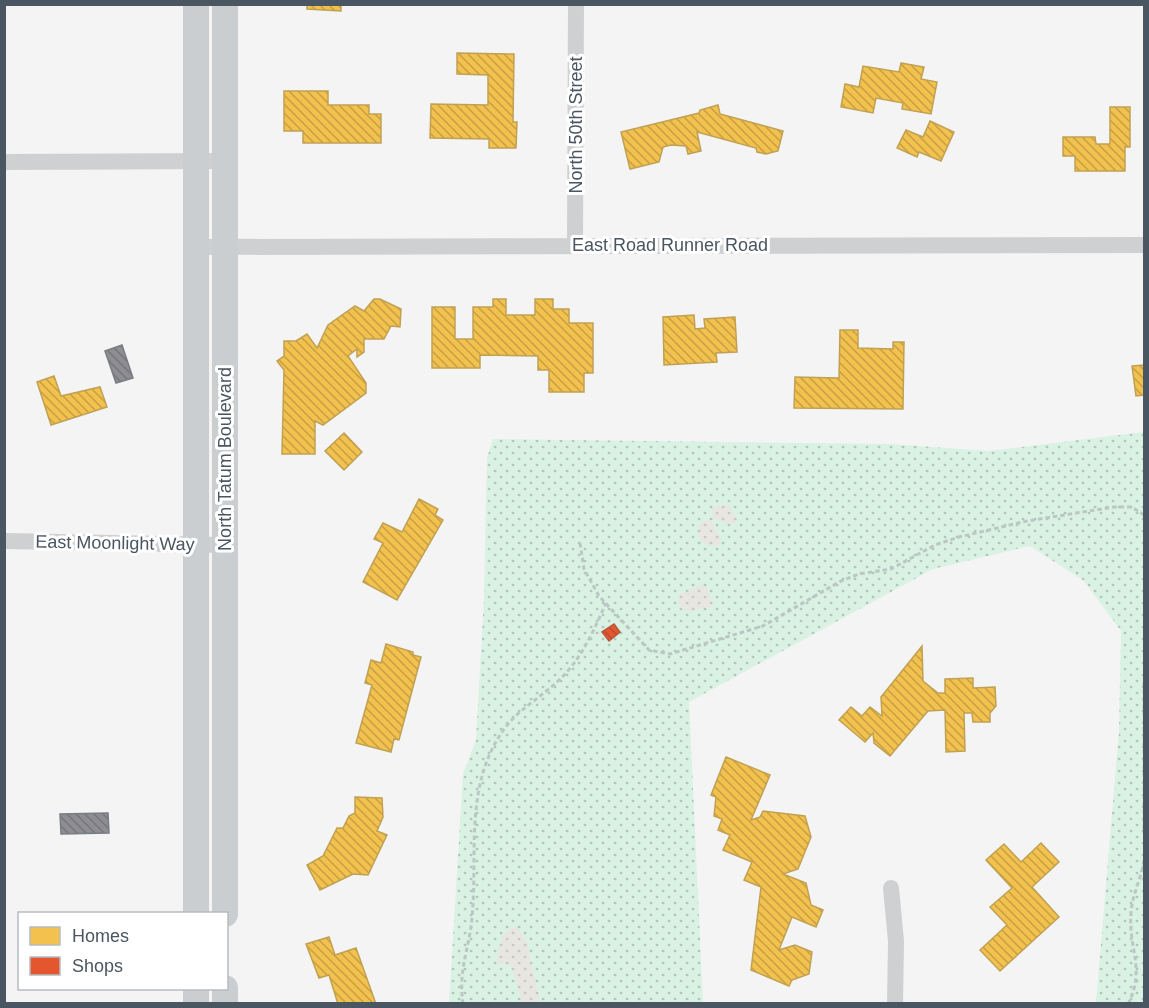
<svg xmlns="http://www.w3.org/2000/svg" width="1149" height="1008" font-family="Helvetica,sans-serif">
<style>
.grass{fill:url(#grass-dots)}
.sand{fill:url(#sand-dots)}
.homes{fill:url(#homes-back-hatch);stroke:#c0a154;stroke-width:1.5}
.shops{fill:url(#shops-back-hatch);stroke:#b6573d;stroke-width:1.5}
.industry{fill:url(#industry-back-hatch);stroke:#797c83;stroke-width:1.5}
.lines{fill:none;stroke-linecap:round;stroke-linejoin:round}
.path{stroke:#bcc7c4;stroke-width:3;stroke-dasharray:4.5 3;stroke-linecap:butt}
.street{stroke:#ced0d2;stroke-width:16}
.primary{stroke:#caced1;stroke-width:26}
.labels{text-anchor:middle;stroke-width:6;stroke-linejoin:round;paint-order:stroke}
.street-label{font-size:18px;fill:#4a5661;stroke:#fff}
</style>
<defs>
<pattern id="grass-dots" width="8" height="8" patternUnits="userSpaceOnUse" patternTransform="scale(1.5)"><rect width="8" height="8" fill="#d9f2e3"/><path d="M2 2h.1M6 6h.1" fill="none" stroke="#b2c7bb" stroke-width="1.8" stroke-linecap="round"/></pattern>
<pattern id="sand-dots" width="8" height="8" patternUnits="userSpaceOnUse" patternTransform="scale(1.5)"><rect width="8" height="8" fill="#e7e6e1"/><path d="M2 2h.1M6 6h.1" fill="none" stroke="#c8c7c4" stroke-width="1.8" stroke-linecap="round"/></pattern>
<pattern id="homes-back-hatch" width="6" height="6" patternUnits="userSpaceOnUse" patternTransform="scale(1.5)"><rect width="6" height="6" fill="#f2c14e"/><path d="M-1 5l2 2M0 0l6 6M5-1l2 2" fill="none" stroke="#c6a044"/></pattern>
<pattern id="shops-back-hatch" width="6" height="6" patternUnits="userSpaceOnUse" patternTransform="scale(1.5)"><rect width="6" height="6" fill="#e4572e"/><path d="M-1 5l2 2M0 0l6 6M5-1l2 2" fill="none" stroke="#bb4b2b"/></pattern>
<pattern id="industry-back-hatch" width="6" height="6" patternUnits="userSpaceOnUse" patternTransform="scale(1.5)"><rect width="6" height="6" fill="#8d8d92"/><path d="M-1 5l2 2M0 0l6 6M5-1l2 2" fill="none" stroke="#75767b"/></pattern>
</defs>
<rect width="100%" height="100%" fill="#f4f4f4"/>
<polygon class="grass" points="1144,432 1144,1003 1096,1003 1119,731 1121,631 1084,581 1030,546 933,569 689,702 703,1003 449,1004 463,774 476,740 484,598 487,458 493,439 889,444 989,451"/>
<g class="sand">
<polygon points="729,505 738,521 729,525 712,518 712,509 716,506"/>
<path d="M 707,520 L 711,520 L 721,538 L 719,546 L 708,545 L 700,540 C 697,531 698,524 707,520 Z"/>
<polygon points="701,585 706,586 713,603 711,607 692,611 680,609 678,595"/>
<polygon points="517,926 527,942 540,1003 522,1003 511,965 498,964 497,955 504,933"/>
</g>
<g class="homes">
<polygon points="307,4 341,4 341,11 307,9"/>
<polygon points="457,53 514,54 513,122 517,122 516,148 489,148 489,139 430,138 431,104 488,105 488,75 457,74"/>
<polygon points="901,63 924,67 921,79 937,82 931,114 902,109 903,103 876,98 873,113 841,107 845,84 859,87 863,66 899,72"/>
<polygon points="284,91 328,91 328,105 369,105 369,114 381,114 381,143 303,143 303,131 284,131"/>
<polygon points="718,105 720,114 783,131 778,151 766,154 757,152 756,148 697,132 701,151 688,154 686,146 671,145 663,147 659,162 630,169 621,132 699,113 700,110"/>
<polygon points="1110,107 1130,107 1130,147 1125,147 1125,171 1075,171 1075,156 1063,156 1063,137 1095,137 1096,144 1110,144"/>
<polygon points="930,121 954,132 941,161 919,152 917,157 897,148 906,130 923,137"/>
<polygon points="374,299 380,299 401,309 400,327 391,326 384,339 364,339 364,352 357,357 357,349 348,356 366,383 366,393 323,425 315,421 315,454 282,454 284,370 277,361 284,356 284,341 296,341 307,334 317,348 328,325 355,306 364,311"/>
<polygon points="493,299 506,299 506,315 535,315 535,299 553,299 553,309 569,309 569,323 593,323 593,373 584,373 584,392 549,392 549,370 538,370 538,356 480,355 480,368 432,368 432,307 455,307 455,339 473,339 473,307 493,307"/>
<polygon points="694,315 695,329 705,328 704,319 735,317 737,352 716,353 717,362 664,365 663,317"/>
<polygon points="840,330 858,330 858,348 893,349 893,342 904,342 903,409 794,408 795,377 839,378"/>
<polygon points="1144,365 1144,395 1136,396 1132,366"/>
<polygon points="54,376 61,396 100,387 107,407 51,425 37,382"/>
<polygon points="344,433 362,452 344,470 325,451"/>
<polygon points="419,499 438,509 435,515 443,520 397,600 363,582 383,543 374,539 383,523 402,532"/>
<polygon points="386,644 413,652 413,655 421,657 399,740 394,739 391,752 356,743 372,685 365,683 371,660 381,663"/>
<polygon points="922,646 923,681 938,693 945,693 945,679 973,678 973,688 995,687 996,706 990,713 990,722 973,722 972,713 964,713 965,751 946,752 945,710 928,711 890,756 874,743 873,733 865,742 839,720 851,707 862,716 870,707 882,716 881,697"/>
<polygon points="726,757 770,775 751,820 760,817 763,811 805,816 811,837 798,869 783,874 806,883 811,905 823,910 816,927 792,917 779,950 795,945 812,952 809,974 792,980 789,986 751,970 761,887 744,880 752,862 723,850 730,835 718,830 722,819 714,816 716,797 711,795"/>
<polygon points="355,797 382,798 383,817 377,831 387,835 368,875 353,874 320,890 307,865 323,856 337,828 343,828 349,816 355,813"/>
<polygon points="1041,843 1059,862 1032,887 1059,917 1000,971 980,950 1007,925 990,907 1012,888 986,860 1004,844 1021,862"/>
<polygon points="329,937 335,955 356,948 376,1004 338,1004 329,975 319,978 306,944"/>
</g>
<polygon class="shops" points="614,624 620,632 609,641 602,632"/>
<g class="industry">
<polygon points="122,345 133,378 116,383 105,351"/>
<polygon points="108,813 109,833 61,834 60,814"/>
</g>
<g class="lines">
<g class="path">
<polyline points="580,543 584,569 599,596 649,650 670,654 763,626 841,581 859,574 891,569 935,545 959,537 1027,521 1114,507 1132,507 1144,515"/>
<polyline points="1144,682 1144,834"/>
<path d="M 463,1004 C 458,969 469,951 472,918 C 478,855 464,788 502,732 C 518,708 546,695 565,674 C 583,655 596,626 606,603"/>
<path d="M 1128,1004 C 1146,969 1128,948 1131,913 C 1132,894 1142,878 1144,859"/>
</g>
<g class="street">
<polyline points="4,162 225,161"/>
<polyline points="575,246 576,4"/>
<polyline points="196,247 1144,245"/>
<polyline points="4,541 225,545"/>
<polyline points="891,888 896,941 895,1004"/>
</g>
<g class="primary">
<polyline points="196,4 196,914"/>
<polyline points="225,4 225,914"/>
<polyline points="225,988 225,1004"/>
<polyline points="196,1004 196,988"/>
</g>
</g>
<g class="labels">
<g class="street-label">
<text transform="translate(576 125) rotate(-90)" y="6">North 50th Street</text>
<text x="670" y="251">East Road Runner Road</text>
<text transform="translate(225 459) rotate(-90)" y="6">North Tatum Boulevard</text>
<text transform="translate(115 543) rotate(1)" y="6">East Moonlight Way</text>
</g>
</g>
<rect width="1149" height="1008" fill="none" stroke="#4a5661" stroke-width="12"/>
<rect x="18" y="912" width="210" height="78" fill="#ffffff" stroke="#b7bbc0" stroke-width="1.5"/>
<rect x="30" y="927" width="30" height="18" fill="#f2c14e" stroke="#b7bbc0" stroke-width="1.5"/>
<text x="72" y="942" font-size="18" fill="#4a5661">Homes</text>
<rect x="30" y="957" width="30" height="18" fill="#e4572e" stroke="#b7bbc0" stroke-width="1.5"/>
<text x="72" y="972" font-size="18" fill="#4a5661">Shops</text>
</svg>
